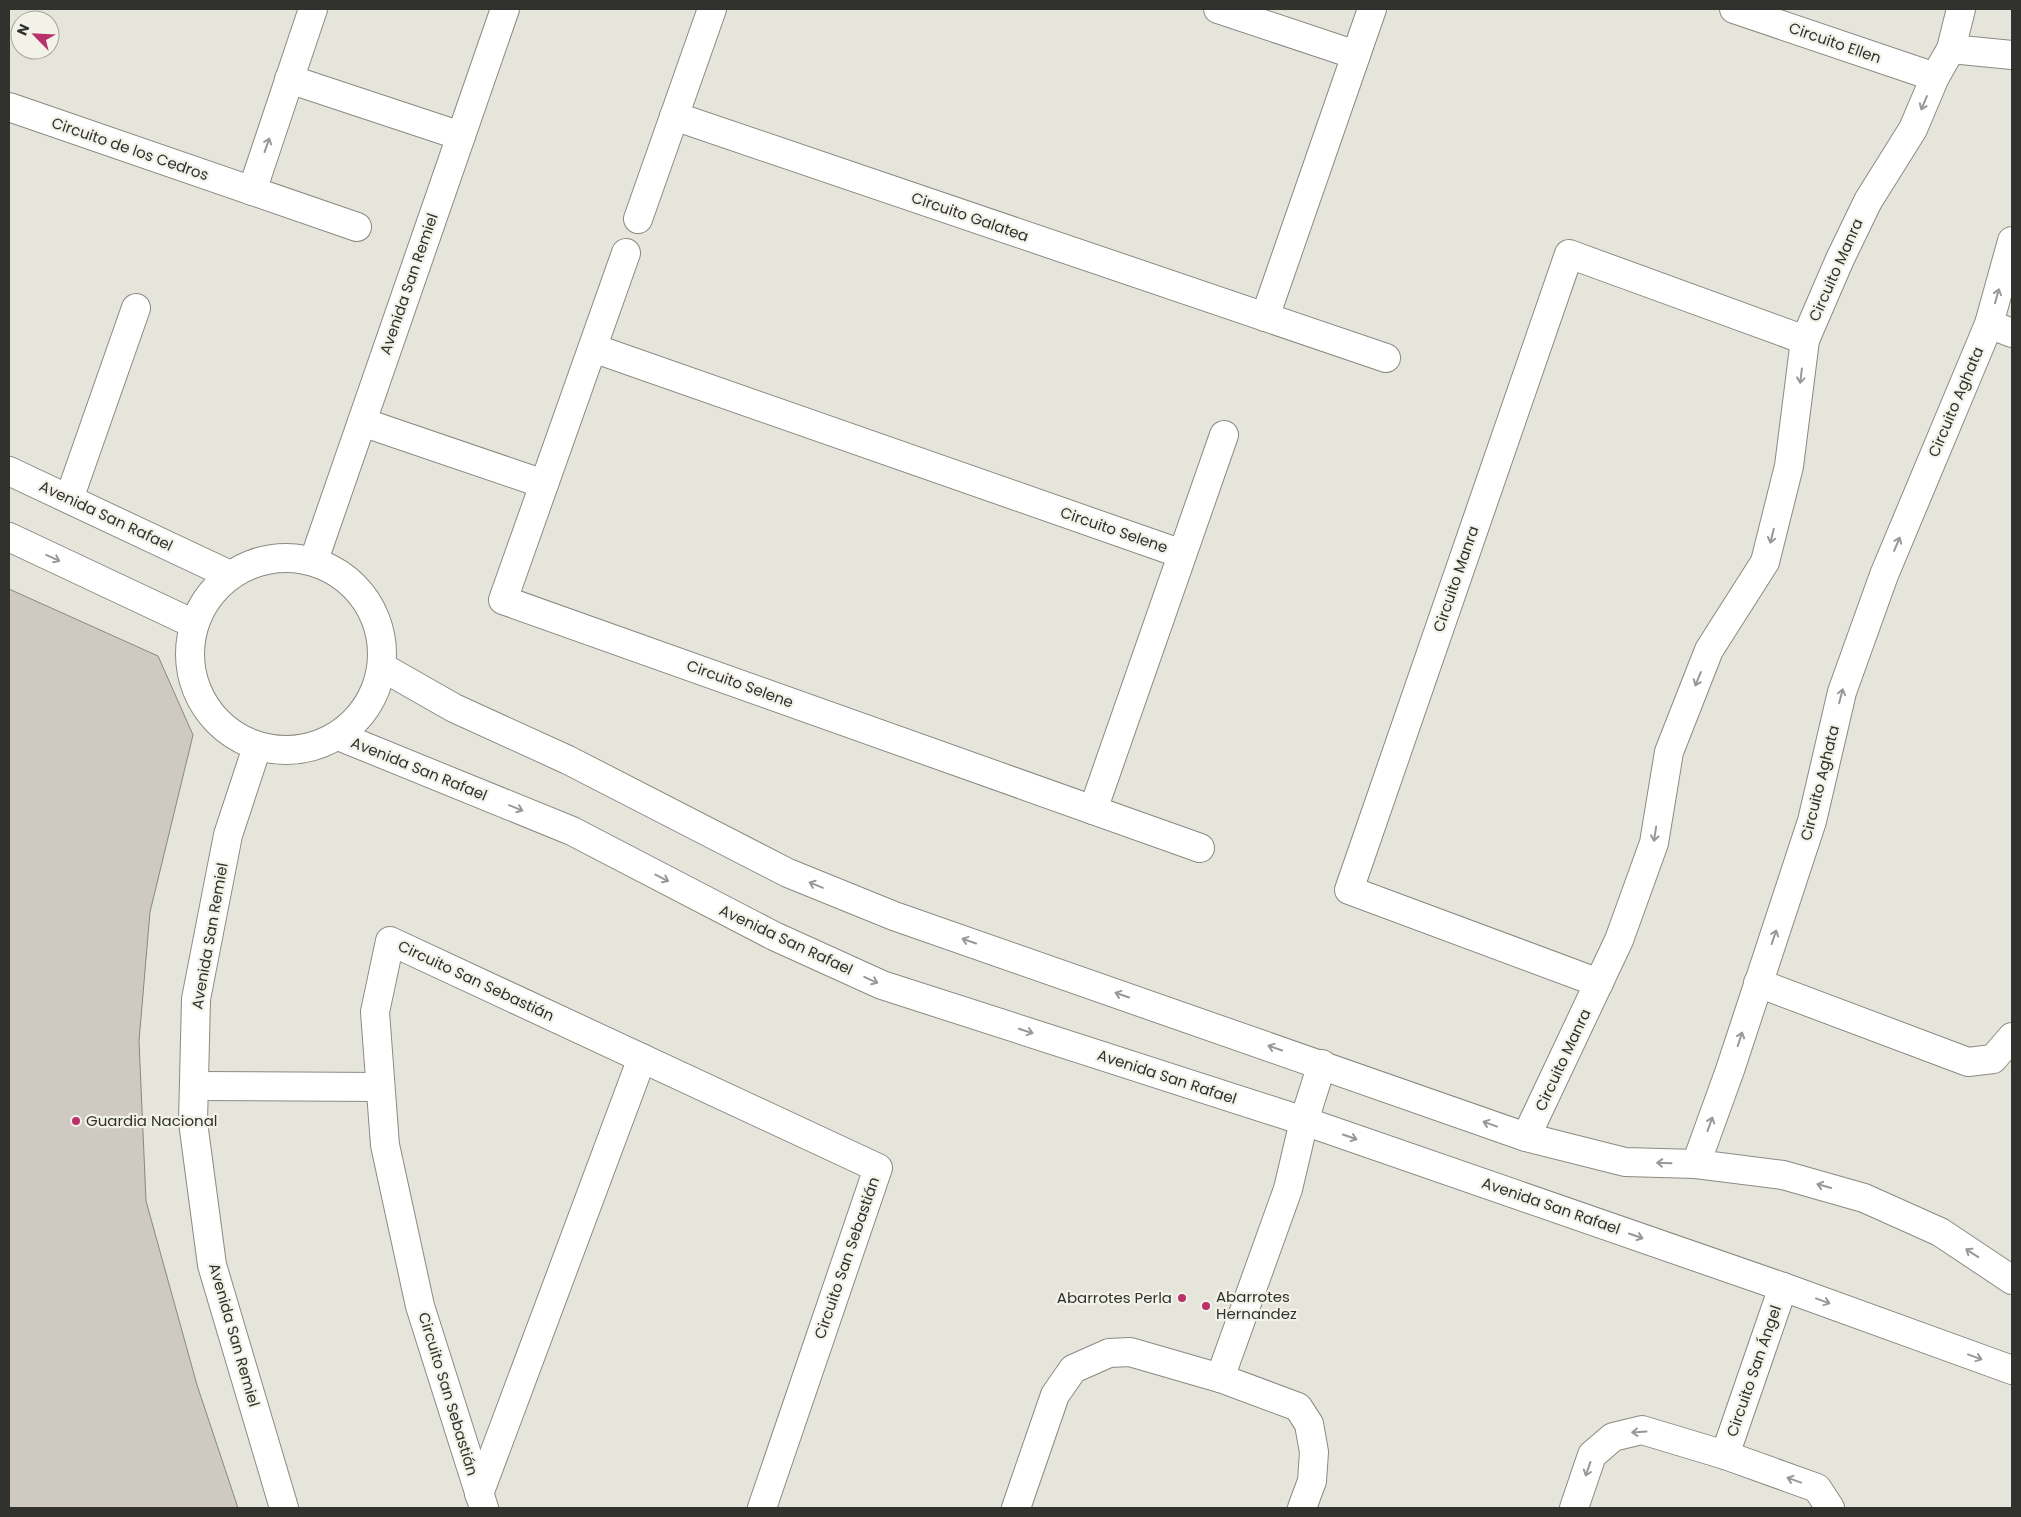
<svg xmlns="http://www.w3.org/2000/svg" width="2021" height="1517" font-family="Poppins,sans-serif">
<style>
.building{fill:#cec9c1;stroke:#8b877f}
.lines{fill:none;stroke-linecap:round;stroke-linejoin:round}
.street-casing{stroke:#8b8a82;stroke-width:30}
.street{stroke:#fff;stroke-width:28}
.oneway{stroke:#989896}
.poi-dot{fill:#ba3069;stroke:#f3f2e9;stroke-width:2}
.labels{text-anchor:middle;stroke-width:4.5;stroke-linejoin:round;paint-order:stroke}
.street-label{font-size:15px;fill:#31312d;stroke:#f3f2e9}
.poi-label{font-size:15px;fill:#31312d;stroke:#f3f2e9;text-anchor:start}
</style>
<rect width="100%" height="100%" fill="#e6e5db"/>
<polygon class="building" points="9,589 158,656 193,735 150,912 139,1041 146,1201 197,1385 238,1508 9,1508"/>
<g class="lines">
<g class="street-casing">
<g id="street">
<polyline points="1218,9 1356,55"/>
<polyline points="1734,9 1935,77"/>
<polyline points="1951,49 2012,55"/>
<polyline points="289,79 461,136"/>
<polyline points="9,107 357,227"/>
<polyline points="674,116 1386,358"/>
<polyline points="252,191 313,9"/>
<polyline points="638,219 712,9"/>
<polyline points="626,253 503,600 1200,848"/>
<polyline points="1265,317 1372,9"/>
<polyline points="1989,324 2012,333"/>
<polyline points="593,348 1182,554"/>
<polyline points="362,422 544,484"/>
<polyline points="9,471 230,575"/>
<polyline points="69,499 136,308"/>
<polyline points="9,537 194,624"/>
<circle cx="286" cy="654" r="96"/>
<polyline points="314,560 505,9"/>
<polyline points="382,667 454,708 568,760 788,873 894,916 1526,1137 1625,1162 1696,1164 1783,1175 1864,1198 1940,1232 2012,1280"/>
<polyline points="341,737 572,831 774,936 882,985 1304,1121 1783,1287 2012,1370"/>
<polyline points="257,747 228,835 196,999 193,1122 212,1265 284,1508"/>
<polyline points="1093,810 1224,435"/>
<polyline points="1599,983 1349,890 1569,254 1805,340"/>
<polyline points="1758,983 1968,1062 1993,1059 2012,1037"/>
<polyline points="194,1086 380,1087"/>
<polyline points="1526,1137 1619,940 1654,843 1669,752 1709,650 1765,562 1789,466 1805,340 1840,259 1868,201 1913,129 1935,77 1951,49 1961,9"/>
<polyline points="1696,1164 1730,1070 1812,821 1842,692 1884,575 1989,324 2012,241"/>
<polyline points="1220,1378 1288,1189 1304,1121 1322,1064"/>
<polyline points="1725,1455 1783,1287"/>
<polyline points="479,1494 642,1058"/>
<polyline points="484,1508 420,1306 385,1145 375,1012 390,941 878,1168 762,1508"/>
<polyline points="1016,1508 1055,1395 1073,1369 1109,1353 1130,1352 1220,1378 1298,1407 1309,1424 1314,1452 1312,1481 1302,1508"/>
<polyline points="1574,1508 1592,1455 1613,1437 1642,1430 1725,1455 1817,1488 1830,1508"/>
</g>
</g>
<use href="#street" class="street"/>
</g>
<defs><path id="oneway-shaft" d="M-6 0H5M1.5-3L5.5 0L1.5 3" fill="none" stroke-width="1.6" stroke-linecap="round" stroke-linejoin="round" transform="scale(1.25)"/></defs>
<g class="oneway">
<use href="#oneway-shaft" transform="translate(1924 103) rotate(113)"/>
<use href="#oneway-shaft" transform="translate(267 145) rotate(-71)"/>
<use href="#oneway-shaft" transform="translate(1997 296) rotate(-74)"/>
<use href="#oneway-shaft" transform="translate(1801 376) rotate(97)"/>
<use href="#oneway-shaft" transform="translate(1772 536) rotate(104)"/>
<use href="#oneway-shaft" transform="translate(1897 544) rotate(-67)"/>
<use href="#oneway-shaft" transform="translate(53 558) rotate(25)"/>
<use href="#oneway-shaft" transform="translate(1698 679) rotate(112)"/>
<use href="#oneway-shaft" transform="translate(1841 696) rotate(-75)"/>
<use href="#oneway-shaft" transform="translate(516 808) rotate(22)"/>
<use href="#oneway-shaft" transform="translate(1655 834) rotate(99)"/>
<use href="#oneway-shaft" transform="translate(662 878) rotate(27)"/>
<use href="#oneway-shaft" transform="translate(816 885) rotate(-158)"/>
<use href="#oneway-shaft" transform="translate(1774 937) rotate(-71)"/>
<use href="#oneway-shaft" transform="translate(969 941) rotate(-161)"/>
<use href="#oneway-shaft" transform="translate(871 980) rotate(24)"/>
<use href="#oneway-shaft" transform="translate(1122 995) rotate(-161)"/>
<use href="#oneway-shaft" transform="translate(1026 1031) rotate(18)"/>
<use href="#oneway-shaft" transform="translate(1740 1039) rotate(-72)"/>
<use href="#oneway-shaft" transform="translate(1275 1048) rotate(-161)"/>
<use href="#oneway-shaft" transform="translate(1490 1124) rotate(-160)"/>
<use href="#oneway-shaft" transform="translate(1710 1124) rotate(-70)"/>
<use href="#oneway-shaft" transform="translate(1350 1137) rotate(19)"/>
<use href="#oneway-shaft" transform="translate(1664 1163) rotate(-178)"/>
<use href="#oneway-shaft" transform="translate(1824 1186) rotate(-164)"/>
<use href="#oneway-shaft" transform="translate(1636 1236) rotate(19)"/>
<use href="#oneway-shaft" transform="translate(1972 1253) rotate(-147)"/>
<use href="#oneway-shaft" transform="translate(1823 1301) rotate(20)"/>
<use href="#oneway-shaft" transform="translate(1975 1357) rotate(20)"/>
<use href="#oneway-shaft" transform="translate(1639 1432) rotate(176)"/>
<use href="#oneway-shaft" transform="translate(1588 1469) rotate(109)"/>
<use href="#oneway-shaft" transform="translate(1794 1480) rotate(-160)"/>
</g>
<g class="poi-dot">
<circle cx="76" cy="1121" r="5"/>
<circle cx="1182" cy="1298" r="5"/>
<circle cx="1206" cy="1306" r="5"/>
</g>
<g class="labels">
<g class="street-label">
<text transform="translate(1835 43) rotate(19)" y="5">Circuito Ellen</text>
<text transform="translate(130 149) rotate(19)" y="5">Circuito de los Cedros</text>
<text transform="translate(970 217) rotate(19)" y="5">Circuito Galatea</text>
<text transform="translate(1836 270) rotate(-66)" y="5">Circuito Manra</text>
<text transform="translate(409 284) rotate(-71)" y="5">Avenida San Remiel</text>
<text transform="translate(1956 402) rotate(-67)" y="5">Circuito Aghata</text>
<text transform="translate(106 516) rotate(25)" y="5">Avenida San Rafael</text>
<text transform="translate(1114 530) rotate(19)" y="5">Circuito Selene</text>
<text transform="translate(1456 579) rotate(-71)" y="5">Circuito Manra</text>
<text transform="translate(740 684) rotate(20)" y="5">Circuito Selene</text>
<text transform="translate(419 769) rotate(22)" y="5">Avenida San Rafael</text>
<text transform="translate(1820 783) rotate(-76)" y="5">Circuito Aghata</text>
<text transform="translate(210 936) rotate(-80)" y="5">Avenida San Remiel</text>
<text transform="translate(786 940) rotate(25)" y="5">Avenida San Rafael</text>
<text transform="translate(476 981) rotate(25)" y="5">Circuito San Sebastián</text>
<text transform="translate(1563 1060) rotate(-65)" y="5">Circuito Manra</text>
<text transform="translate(1167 1077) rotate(18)" y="5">Avenida San Rafael</text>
<text transform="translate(1551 1206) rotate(19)" y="5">Avenida San Rafael</text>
<text transform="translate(847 1258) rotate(-71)" y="5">Circuito San Sebastián</text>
<text transform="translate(234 1335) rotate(74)" y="5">Avenida San Remiel</text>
<text transform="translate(1754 1371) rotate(-71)" y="5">Circuito San Ángel</text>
<text transform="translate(448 1394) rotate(73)" y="5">Circuito San Sebastián</text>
</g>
<g class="poi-label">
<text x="86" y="1126">Guardia Nacional</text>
<text x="1216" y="1302">Abarrotes<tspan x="1216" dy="17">Hernandez</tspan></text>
<text x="1172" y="1303" text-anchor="end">Abarrotes Perla</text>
</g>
</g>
<rect width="2021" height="1517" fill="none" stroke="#31312d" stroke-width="20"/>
<g transform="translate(35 35) rotate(294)"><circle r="24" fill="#f3f2e9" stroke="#a5a59e"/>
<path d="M0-4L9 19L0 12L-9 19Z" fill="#ba3069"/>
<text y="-8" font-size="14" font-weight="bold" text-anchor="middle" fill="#31312d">N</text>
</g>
</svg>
